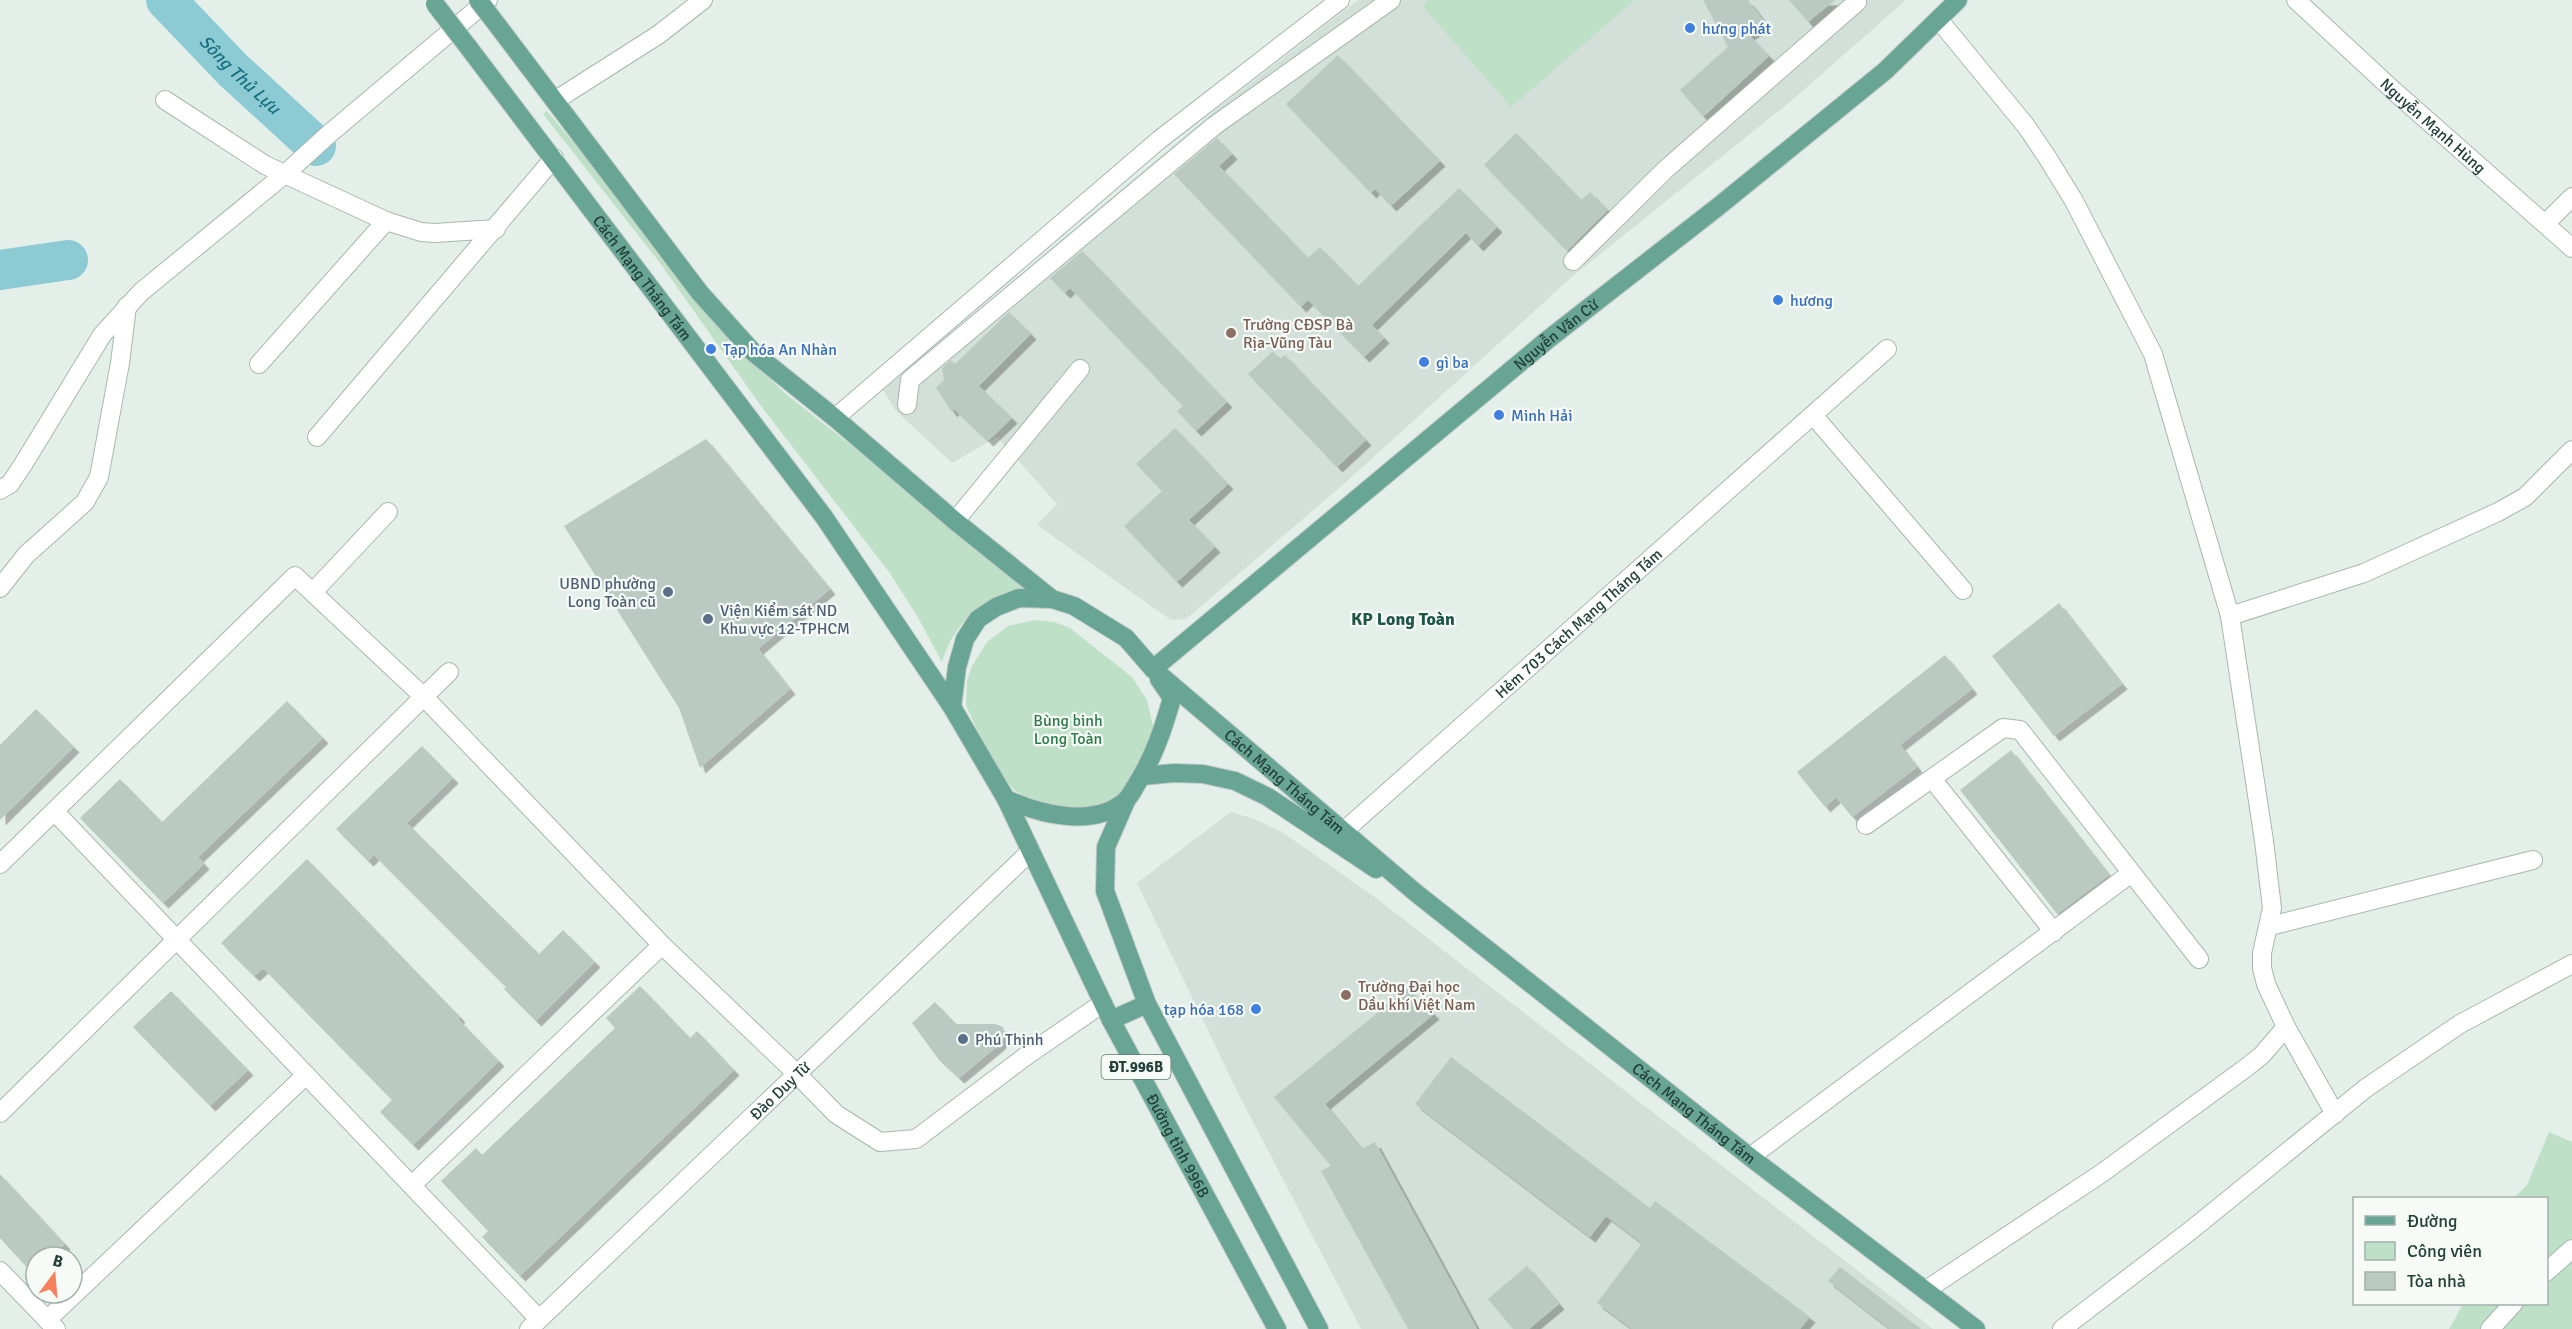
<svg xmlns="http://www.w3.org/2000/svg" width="2572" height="1329" font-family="Signika,sans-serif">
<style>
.built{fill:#d3dfd9}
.green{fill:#bee0c6}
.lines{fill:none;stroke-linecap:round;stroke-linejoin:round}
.river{stroke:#8ccad4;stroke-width:40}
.building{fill:#bacac3;filter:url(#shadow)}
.minor-casing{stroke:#a7b7b1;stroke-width:20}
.major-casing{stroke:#c1cac8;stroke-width:20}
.minor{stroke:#fff;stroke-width:18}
.major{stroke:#68a595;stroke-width:18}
.major-bridge-casing{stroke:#c1cac8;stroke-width:20;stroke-linecap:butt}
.major-bridge{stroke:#68a595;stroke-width:18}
.shop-dot{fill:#3f7fe0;stroke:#f6fbf8;stroke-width:2}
.education-dot{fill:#8d6e63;stroke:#f6fbf8;stroke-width:2}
.service-dot{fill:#5c6f8a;stroke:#f6fbf8;stroke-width:2}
.labels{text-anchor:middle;stroke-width:4.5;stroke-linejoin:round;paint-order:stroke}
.shield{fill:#f6fbf8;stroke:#627972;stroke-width:1.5}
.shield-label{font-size:15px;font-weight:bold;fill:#234139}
.shop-label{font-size:16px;fill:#366cbe;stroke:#f6fbf8;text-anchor:start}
.street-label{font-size:16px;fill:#234139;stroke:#f6fbf8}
.education-label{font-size:16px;fill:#785e54;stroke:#f6fbf8;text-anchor:start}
.service-label{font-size:16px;fill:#4e5e75;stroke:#f6fbf8;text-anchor:start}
.park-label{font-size:16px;fill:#2c7a49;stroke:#f6fbf8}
.water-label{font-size:18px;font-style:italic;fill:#1a7080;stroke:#f6fbf8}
.neighbourhood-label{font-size:18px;font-weight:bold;fill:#1e5547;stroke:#f6fbf8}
</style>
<defs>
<filter id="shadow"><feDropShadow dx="5.5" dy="5.5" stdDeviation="0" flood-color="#0004"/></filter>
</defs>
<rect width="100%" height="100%" fill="#e5efea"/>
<g class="built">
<polygon points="1358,0 1906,0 1791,101 1573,276 1346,482 1186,619 1171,620 1037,525 1057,504 997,437 952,463 895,410 883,390 1217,109"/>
<polygon points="1231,812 1254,819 1282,832 1372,895 1933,1329 1361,1329 1239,1095 1137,883"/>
</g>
<g class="green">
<polygon points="1429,0 1635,0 1511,107 1422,6"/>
<path d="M 547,111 L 613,189 L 709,318 L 737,347 L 787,395 L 920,499 L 1023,588 C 983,599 954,622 942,662 L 916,614 L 889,572 L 761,406 L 660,263 L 543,114 Z"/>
<polygon points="1035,620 1054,622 1070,628 1132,677 1147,700 1154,730 1150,751 1124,793 1101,807 1063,811 1028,799 1015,791 1004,778 984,746 966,705 967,681 972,666 987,642 1008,626"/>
<polygon points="2549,1132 2572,1142 2572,1329 2449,1329 2463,1304 2546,1304 2546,1198 2514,1198 2527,1185"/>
</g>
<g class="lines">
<g class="river">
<path id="s1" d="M 166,0 L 233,70 L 316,146"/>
<polyline points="0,270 68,260"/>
</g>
</g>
<g class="building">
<polygon points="1703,0 1748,0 1766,24 1749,35 1769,56 1703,117 1680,90 1728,47"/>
<polygon points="1789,0 1835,0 1808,22"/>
<polygon points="1338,55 1440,161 1391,206 1375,189 1371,193 1286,104"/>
<polygon points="1516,133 1581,200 1590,192 1608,210 1567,251 1484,165"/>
<polygon points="1217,138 1232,154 1219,166 1308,258 1320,247 1358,286 1459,188 1497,227 1478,246 1466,233 1372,325 1384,338 1364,357 1308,300 1301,307 1174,174"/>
<polygon points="1082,251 1227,402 1196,431 1177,411 1183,406 1070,288 1065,293 1050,278"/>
<polygon points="1009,312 1031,334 979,386 1012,418 988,441 954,409 952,412 936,388 944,380 942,368 951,360 955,364"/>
<polygon points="1273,351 1280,359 1285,355 1366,440 1337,467 1248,374"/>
<polygon points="1175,428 1228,484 1189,520 1215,547 1177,582 1124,526 1162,491 1136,464"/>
<polygon points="706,439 830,589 758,649 790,689 700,768 679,708 564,526"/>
<polygon points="2059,603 2122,684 2054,736 1992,656"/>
<polygon points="1945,655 1972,689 1900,745 1917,767 1852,817 1836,797 1825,807 1797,772"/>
<polygon points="287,701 323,738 198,857 204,864 163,903 80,818 120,779 162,822"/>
<polygon points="36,709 74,747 0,820 0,745"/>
<polygon points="422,746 453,778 407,823 539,954 563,930 595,962 536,1021 504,989 506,987 374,855 368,861 336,829"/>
<polygon points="2011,750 2109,875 2057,914 1960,790"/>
<polygon points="307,859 460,1017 458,1019 499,1061 413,1145 380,1112 392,1100 263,968 254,976 221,943"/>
<polygon points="640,986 690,1038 697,1031 734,1070 520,1276 482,1237 488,1231 441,1181 476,1148 482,1155 615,1028 606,1018"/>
<polygon points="1408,988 1434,1014 1325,1104 1362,1149 1375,1142 1477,1329 1408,1329 1321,1171 1331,1166 1274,1097"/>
<polygon points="171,991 248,1070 210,1106 133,1027"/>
<polygon points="935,1002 956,1024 995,1024 1003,1027 1005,1034 1000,1044 959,1078 939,1060 912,1023"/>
<polygon points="1451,1057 1650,1208 1655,1201 1810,1317 1800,1329 1632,1329 1597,1303 1642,1243 1606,1216 1590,1237 1415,1104"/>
<polygon points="0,1174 65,1244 50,1257 36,1257 36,1277 0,1238"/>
<polygon points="1527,1266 1559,1304 1529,1329 1513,1329 1488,1299"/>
<polygon points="1840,1267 1921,1329 1890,1329 1828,1281"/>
</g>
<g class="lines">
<g class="minor-casing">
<g id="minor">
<path id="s2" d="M 2296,0 L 2394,91 L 2572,248"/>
<polyline points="1939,20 2026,126 2047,157 2074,201 2153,354 2230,616 2264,841 2272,908 2262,953 2262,968 2266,984 2286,1027 2335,1114"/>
<polyline points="165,100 265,165 386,221 421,232 435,233 496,229"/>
<polyline points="556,100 658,35 703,0"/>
<polyline points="2545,224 2572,197"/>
<polyline points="1573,261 1666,169 1857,2 1856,0"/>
<polyline points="259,364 386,221"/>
<polyline points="907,405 910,380 1214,126 1391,0"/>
<polyline points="1813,415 1963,590"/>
<polyline points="835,418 1159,140 1340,0"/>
<polyline points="317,437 554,158"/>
<polyline points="0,490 10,484 24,463 102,335 141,292 285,174 329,134 488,0"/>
<polyline points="955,521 1080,369"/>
<polyline points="0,588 26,555 85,502 99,477 120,363 127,306"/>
<polyline points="313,592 388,512"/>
<polyline points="2230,616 2364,573 2498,512 2525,497 2572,450"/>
<polyline points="1933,780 2054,932"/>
<polyline points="55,812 539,1319"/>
<polyline points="1866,825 2003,728 2020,730 2199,959"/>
<path id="s3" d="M 1345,830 L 1887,349"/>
<polyline points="0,864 295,576 424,697 662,945 796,1073 836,1114 880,1142 916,1139 1026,1056 1103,1003"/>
<polyline points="2270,926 2533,860"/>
<polyline points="0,1113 449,672"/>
<polyline points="1750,1157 2130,874"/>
<polyline points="412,1185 662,945"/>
<polyline points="0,1271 56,1329"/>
<polyline points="2546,1272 2572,1249"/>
<polyline points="1926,1290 2102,1173 2247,1067 2262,1055 2286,1027"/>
<polyline points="47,1320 306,1075"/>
<path id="s4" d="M 529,1329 L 1031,851"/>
<polyline points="2062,1329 2190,1231 2366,1088 2460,1024 2572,964"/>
<polyline points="2490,1329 2513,1304"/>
</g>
</g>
<g class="major-casing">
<g id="major">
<polyline points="498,26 700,293 754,353 835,418 955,521 1052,599"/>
<path id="s5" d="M 469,48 L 824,517 L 952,707 L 1006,799 L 1111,1020 L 1277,1329"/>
<path id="s6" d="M 1153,669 L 1546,341 L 1719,206 L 1885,71 L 1958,0"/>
<path id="s7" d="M 952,707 L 957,667 L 965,639 L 978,619 L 996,607 L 1019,598 L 1052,599 L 1074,606 L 1126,638 L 1153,669 L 1416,893 L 1750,1157 L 1976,1329"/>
<polyline points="1142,776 1174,773 1203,774 1235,781 1268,797 1376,869"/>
<path d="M 1006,799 C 1040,814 1091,828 1124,802 C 1129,798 1132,792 1135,787 C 1153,759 1163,730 1172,698 L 1159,679"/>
<polyline points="1126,801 1106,847 1105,891 1147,1004 1319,1329"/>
<polyline points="1111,1020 1147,1004"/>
</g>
</g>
<use href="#minor" class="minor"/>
<use href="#major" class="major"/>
<g class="major-bridge-casing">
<g id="major-bridge">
<polyline points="478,0 498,26"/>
<polyline points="435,4 469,48"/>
</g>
</g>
<use href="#major-bridge" class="major-bridge"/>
</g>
<g class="shop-dot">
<circle cx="1690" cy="28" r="6"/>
<circle cx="1778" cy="300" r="6"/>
<circle cx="711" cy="349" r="6"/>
<circle cx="1424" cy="362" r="6"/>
<circle cx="1499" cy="415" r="6"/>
<circle cx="1256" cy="1009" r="6"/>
</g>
<g class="education-dot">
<circle cx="1231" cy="333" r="6"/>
<circle cx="1346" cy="995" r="6"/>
</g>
<g class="service-dot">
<circle cx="668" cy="592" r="6"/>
<circle cx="708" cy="619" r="6"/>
<circle cx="963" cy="1039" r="6"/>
</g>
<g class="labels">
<rect class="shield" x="1101.5" y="1055" width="69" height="24" rx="4.5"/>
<g class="shield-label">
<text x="1136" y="1072">ĐT.996B</text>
</g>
<g class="shop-label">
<text x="1702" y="34">hưng phát</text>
<text x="1790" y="306">hương</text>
<text x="723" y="355">Tạp hóa An Nhàn</text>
<text x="1436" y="368">gì ba</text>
<text x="1511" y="421">Minh Hải</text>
<text x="1244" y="1015" text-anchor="end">tạp hóa 168</text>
</g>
<g class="street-label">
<text dy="6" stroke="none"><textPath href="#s2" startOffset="186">Nguyễn Mạnh Hùng</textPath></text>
<text dy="6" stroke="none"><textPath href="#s5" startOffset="288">Cách Mạng Tháng Tám</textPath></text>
<text dy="6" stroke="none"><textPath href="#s6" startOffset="524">Nguyễn Văn Cừ</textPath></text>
<text dy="6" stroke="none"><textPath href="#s3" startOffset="312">Hẻm 703 Cách Mạng Tháng Tám</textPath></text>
<text dy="6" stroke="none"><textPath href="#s7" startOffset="471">Cách Mạng Tháng Tám</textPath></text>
<text dy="6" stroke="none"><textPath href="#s4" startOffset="346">Đào Duy Từ</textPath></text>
<text dy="6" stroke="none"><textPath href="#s7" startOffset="998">Cách Mạng Tháng Tám</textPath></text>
<text dy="6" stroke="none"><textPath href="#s5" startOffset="1311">Đường tỉnh 996B</textPath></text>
</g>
<g class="education-label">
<text x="1243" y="330">Trường CĐSP Bà<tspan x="1243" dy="18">Rịa-Vũng Tàu</tspan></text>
<text x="1358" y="992">Trường Đại học<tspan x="1358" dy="18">Dầu khí Việt Nam</tspan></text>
</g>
<g class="service-label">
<text x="656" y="589" text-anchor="end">UBND phường<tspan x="656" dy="18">Long Toàn cũ</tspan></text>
<text x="720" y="616">Viện Kiểm sát ND<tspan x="720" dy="18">Khu vực 12-TPHCM</tspan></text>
<text x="975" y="1045">Phú Thịnh</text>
</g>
<g class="park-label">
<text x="1068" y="726">Bùng binh<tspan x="1068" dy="18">Long Toàn</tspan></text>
</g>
<g class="water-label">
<text dy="6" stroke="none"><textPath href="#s1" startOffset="105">Sông Thủ Lựu</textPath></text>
</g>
<g class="neighbourhood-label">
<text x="1403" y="625">KP Long Toàn</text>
</g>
</g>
<rect x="2353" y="1197" width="195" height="108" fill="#f6fbf8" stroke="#a2b1ac" stroke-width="1.5"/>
<rect x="2365" y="1216" width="30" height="9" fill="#68a595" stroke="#a2b1ac" stroke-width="1.5"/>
<text x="2407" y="1227" font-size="18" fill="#234139">Đường</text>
<rect x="2365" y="1242" width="30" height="18" fill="#bee0c6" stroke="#a2b1ac" stroke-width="1.5"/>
<text x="2407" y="1257" font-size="18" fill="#234139">Công viên</text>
<rect x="2365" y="1272" width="30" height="18" fill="#bacac3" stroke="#a2b1ac" stroke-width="1.5"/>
<text x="2407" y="1287" font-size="18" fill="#234139">Tòa nhà</text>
<g transform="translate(54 1275) rotate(16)"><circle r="28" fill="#f6fbf8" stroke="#a2b1ac" stroke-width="1.5"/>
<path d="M0-4.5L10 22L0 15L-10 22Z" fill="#f67f5c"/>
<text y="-9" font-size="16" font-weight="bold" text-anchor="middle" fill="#234139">B</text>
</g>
</svg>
